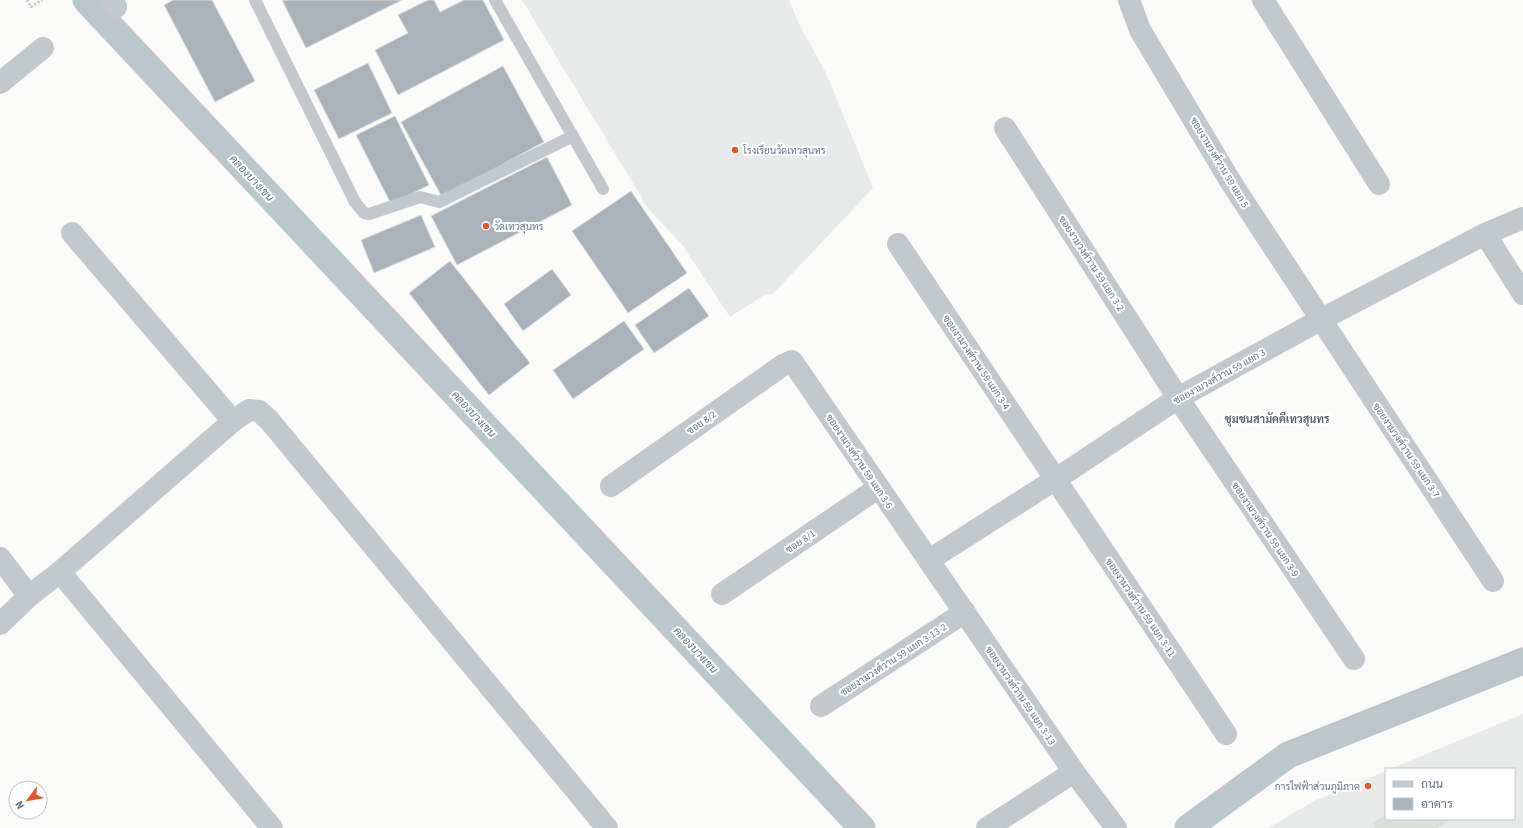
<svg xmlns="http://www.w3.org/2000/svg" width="1523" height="828" font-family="'Source Sans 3',Sarabun,sans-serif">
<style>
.built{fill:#e8e9e9}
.green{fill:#dadfd7}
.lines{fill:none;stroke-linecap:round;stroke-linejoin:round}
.canal{stroke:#bbc7cb;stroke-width:27}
.building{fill:#aab3b9;stroke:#dcdcda}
.path{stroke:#bbbfc2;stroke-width:2.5;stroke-dasharray:2 2;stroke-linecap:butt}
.service{stroke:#c3c8cc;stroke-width:12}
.minor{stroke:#c3c8cc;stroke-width:22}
.poi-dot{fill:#e4572e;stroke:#fff;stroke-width:1.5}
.labels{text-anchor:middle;stroke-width:4;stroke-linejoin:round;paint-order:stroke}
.poi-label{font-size:10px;fill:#657683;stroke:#fff;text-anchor:start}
.street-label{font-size:10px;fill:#657683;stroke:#fff}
.water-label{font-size:11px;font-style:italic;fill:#60757c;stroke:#fff}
.neighbourhood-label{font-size:11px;font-weight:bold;fill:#57646e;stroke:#fff}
</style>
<rect width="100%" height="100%" fill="#fafaf8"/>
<g class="built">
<polygon points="522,0 789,0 799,24 826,73 873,188 773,294 766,294 730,317 683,246 648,208"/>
<polygon points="1523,714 1523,828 1268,828 1314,801 1386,771 1386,819 1514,819 1514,769 1390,769"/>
</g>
<polygon class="green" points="1386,815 1386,819 1452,819 1437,828 1375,828 1372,823"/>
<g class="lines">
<g class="canal">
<polyline points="86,0 862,828"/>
<polyline points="1188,828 1288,755 1523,661"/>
</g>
</g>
<g class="building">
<polygon points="173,0 212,0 255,81 215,102 164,5"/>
<polygon points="282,0 402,0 306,48"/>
<polygon points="428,0 434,0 440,12 464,0 483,0 504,40 398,95 375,50 408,33 398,15"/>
<polygon points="368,63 392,113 339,139 314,90"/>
<polygon points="503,66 544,142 442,197 401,122"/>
<polygon points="395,116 429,185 391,204 356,135"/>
<polygon points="547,157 572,205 457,265 431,216"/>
<polygon points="631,191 687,273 628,313 572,231"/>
<polygon points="421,215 435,247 374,273 361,240"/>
<polygon points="450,261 530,363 489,395 409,293"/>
<polygon points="552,269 571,295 523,331 504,304"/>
<polygon points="689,288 709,316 654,353 635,325"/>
<polygon points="624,321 644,349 573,399 553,370"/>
</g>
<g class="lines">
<polyline class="path" points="27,0 31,7 42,0"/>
<g class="service">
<polyline points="255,0 355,202 364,213 369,214 420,197 439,202 573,136"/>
<polyline points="495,0 603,189"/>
</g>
<g class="minor">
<polyline points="111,0 116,7"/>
<polyline points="1129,0 1140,30 1232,184 1493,581"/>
<polyline points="1263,0 1379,184"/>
<polyline points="0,83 43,48"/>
<polyline points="1005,128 1178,398 1354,659"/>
<polyline points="72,233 233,421"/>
<polyline points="1485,234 1523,294"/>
<polyline points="898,244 1226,734"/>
<polyline points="611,486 783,365 792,361 1074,772 1116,828"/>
<polyline points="0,558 29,596"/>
<polyline points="929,560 1056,479 1178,398 1320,320 1485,234 1523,218"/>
<polyline points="60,572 272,828"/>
<polyline points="722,594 878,488"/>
<polyline points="0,624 29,596 60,572 233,421 249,410 259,411 269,420 607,828"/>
<polyline points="821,706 965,612"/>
<polyline points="987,828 1074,772"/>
</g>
</g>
<g class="poi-dot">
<circle cx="735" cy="150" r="4"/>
<circle cx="486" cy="226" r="4"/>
<circle cx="1368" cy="786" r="4"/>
</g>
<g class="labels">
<g class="poi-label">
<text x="743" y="154">โรงเรียนวัดเทวสุนทร</text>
<text x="494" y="230">วัดเทวสุนทร</text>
<text x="1360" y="790" text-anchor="end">การไฟฟ้าส่วนภูมิภาค</text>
</g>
<g class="street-label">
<text transform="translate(1220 162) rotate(59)" y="4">ซอยงามวงศ์วาน 59 แยก 5</text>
<text transform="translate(1092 263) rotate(57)" y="4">ซอยงามวงศ์วาน 59 แยก 3-2</text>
<text transform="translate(977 362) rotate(56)" y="4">ซอยงามวงศ์วาน 59 แยก 3-4</text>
<text transform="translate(1219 376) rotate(-29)" y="4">ซอยงามวงศ์วาน 59 แยก 3</text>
<text transform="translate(701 422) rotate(-35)" y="4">ซอย 8/2</text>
<text transform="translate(1407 450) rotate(56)" y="4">ซอยงามวงศ์วาน 59 แยก 3-7</text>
<text transform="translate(860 461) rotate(56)" y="4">ซอยงามวงศ์วาน 59 แยก 3-6</text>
<text transform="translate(1266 529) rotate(56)" y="4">ซอยงามวงศ์วาน 59 แยก 3-9</text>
<text transform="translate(800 541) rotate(-34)" y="4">ซอย 8/1</text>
<text transform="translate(1141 607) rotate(56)" y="4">ซอยงามวงศ์วาน 59 แยก 3-11</text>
<text transform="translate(893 659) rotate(-33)" y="4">ซอยงามวงศ์วาน 59 แยก 3-13-2</text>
<text transform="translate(1021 695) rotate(56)" y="4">ซอยงามวงศ์วาน 59 แยก 3-13</text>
</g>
<g class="water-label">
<text transform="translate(252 178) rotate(47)" y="4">คลองบางเขน</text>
<text transform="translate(474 414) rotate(47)" y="4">คลองบางเขน</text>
<text transform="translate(696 650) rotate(47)" y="4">คลองบางเขน</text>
</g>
<g class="neighbourhood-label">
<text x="1277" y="423">ชุมชนสามัคคีเทวสุนทร</text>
</g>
</g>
<rect x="1385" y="768" width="130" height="52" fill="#ffffff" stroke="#c1c8cd"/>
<rect x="1393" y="781" width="20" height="6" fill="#c3c8cc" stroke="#c1c8cd"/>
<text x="1421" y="788" font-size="12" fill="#657683">ถนน</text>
<rect x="1393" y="798" width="20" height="12" fill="#aab3b9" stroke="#c1c8cd"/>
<text x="1421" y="808" font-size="12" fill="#657683">อาคาร</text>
<g transform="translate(28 800) rotate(238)"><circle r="19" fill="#ffffff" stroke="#c1c8cd"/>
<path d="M0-3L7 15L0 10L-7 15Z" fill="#e4572e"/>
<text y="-6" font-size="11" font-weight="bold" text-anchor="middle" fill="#657683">N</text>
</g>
</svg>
